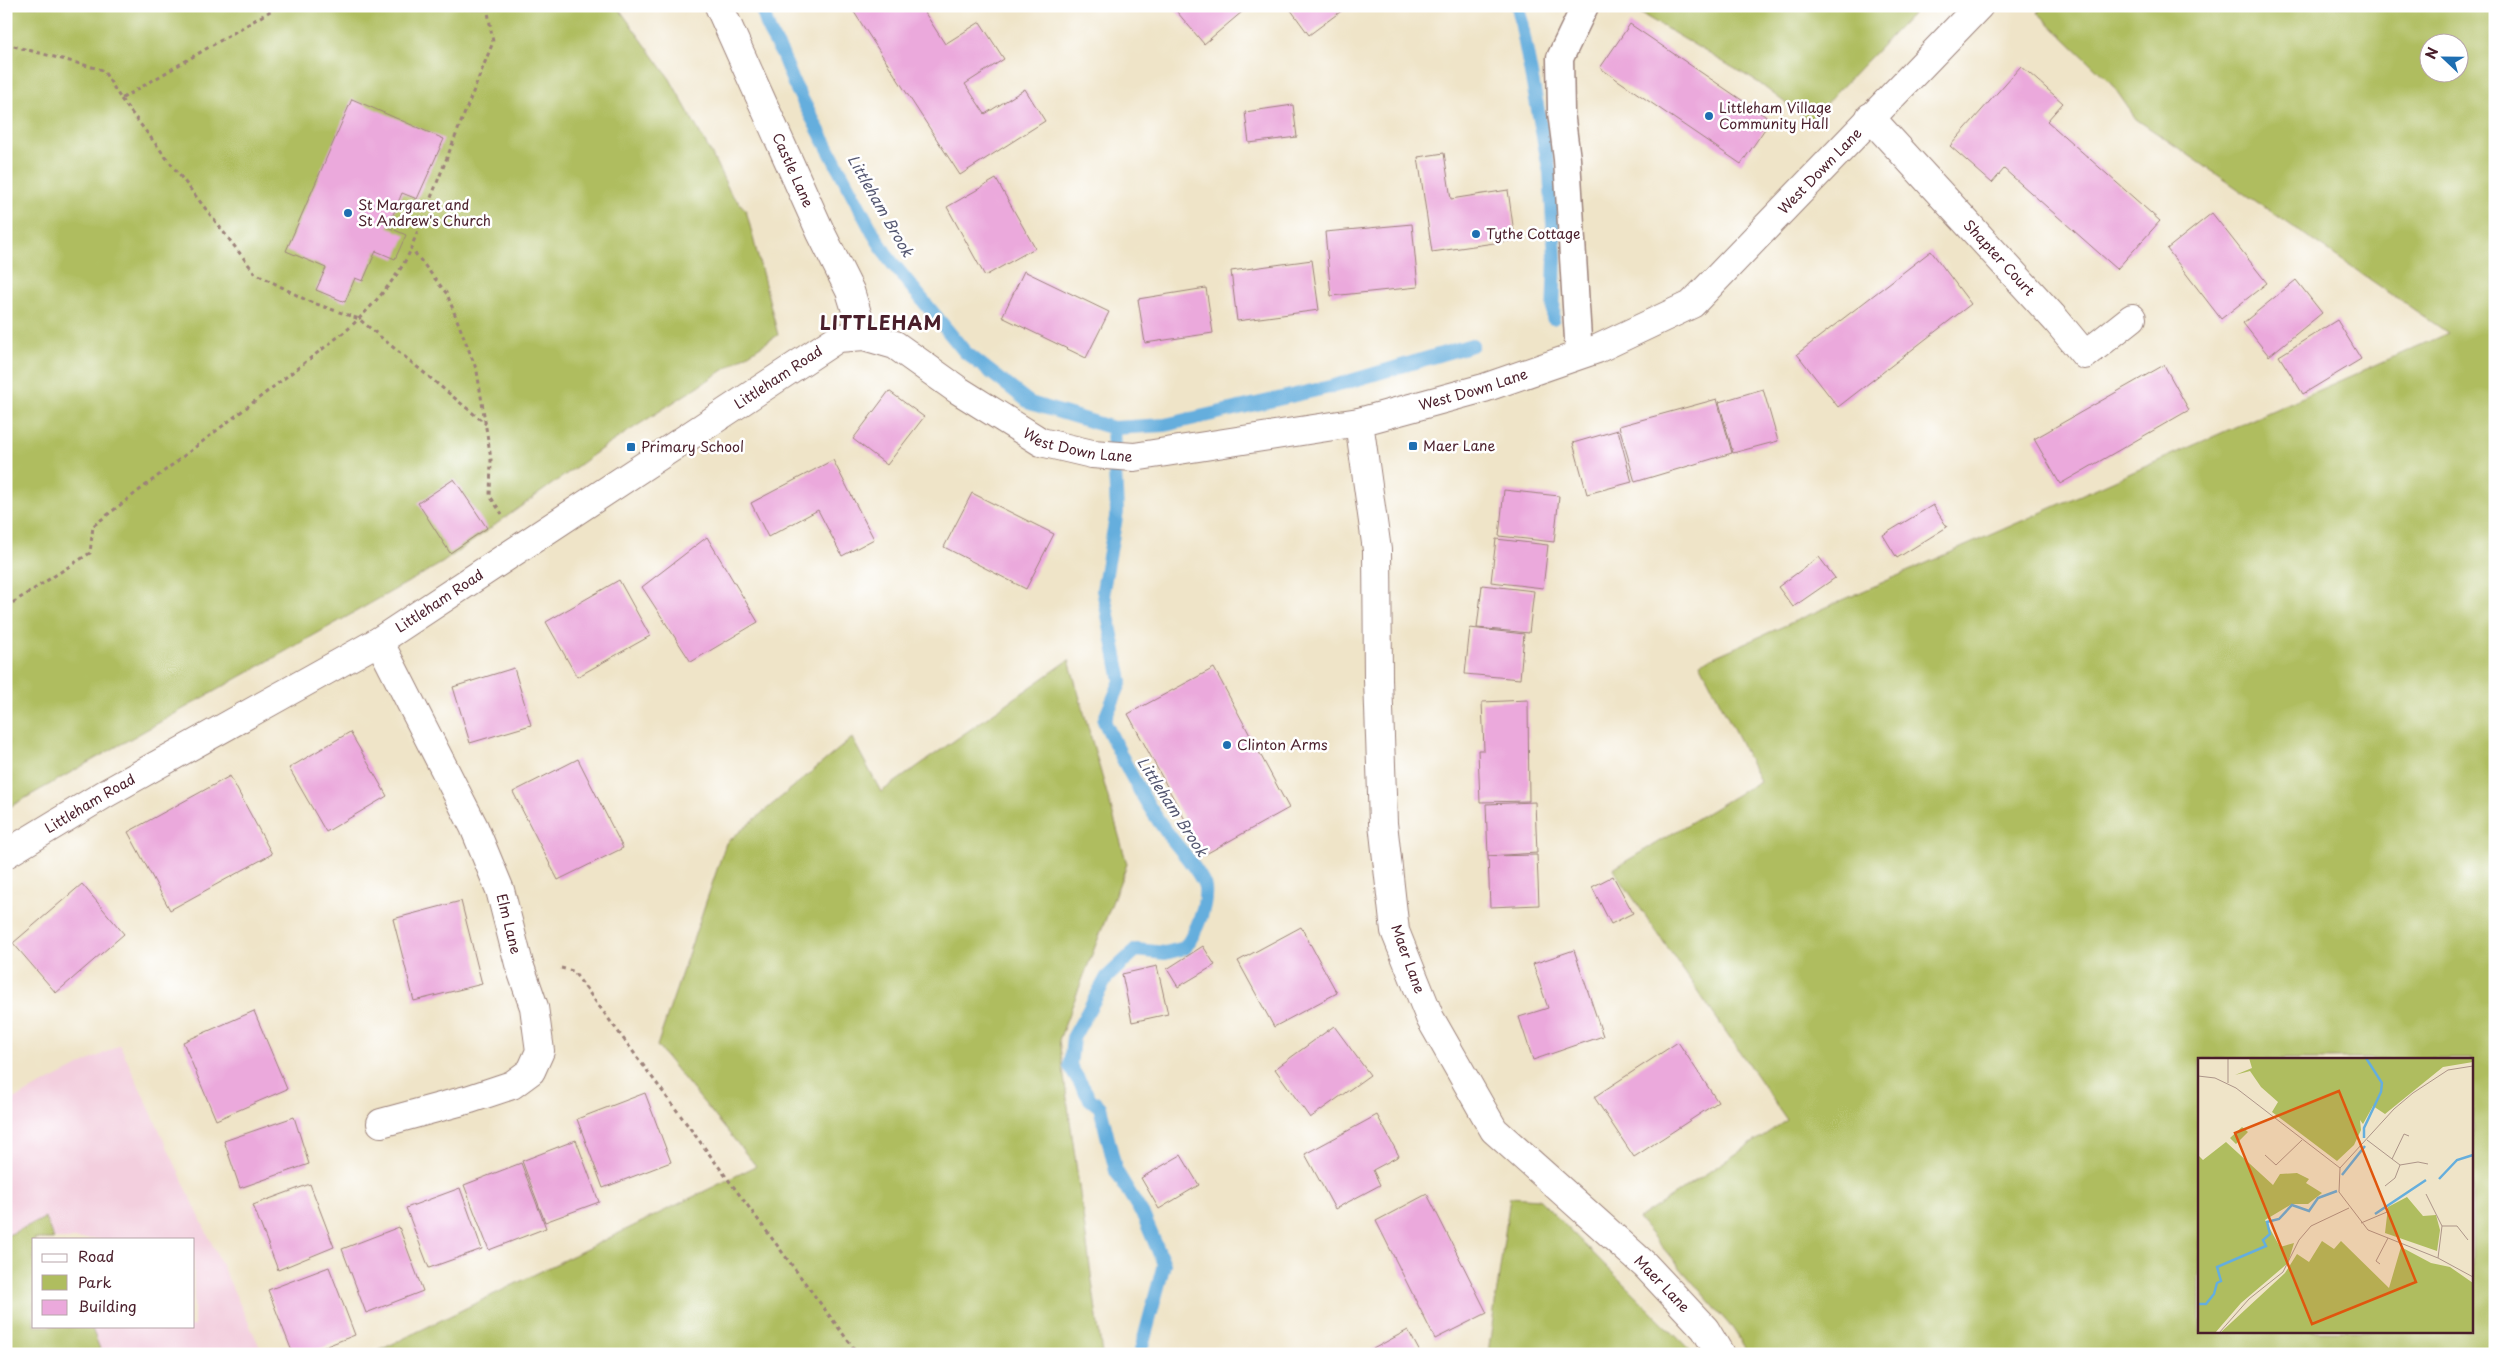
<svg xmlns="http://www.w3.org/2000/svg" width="2501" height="1360" font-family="'Playpen Sans',sans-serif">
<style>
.built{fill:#f3cfde;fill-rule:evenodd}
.green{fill:#afbd5f;stroke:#7c6e45;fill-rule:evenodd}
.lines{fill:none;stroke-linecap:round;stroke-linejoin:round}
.stream{stroke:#65aedd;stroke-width:14}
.building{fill:#eba9dc}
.service-casing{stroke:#9c827a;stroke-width:29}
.minor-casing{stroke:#9c827a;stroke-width:30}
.tertiary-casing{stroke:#9c827a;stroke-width:30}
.path{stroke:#9c827a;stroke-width:3;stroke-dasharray:4 4;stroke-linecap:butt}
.service{stroke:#fff;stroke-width:26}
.minor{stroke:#fff;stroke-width:28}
.tertiary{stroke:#fff;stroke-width:28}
.poi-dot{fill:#1f6fb2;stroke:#fff;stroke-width:2}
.labels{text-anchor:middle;stroke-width:5;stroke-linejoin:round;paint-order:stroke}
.poi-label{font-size:14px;fill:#4a1f2b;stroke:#fff;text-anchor:start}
.street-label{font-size:14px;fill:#4a1f2b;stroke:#fff}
.water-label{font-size:15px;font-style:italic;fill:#555872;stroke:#fff}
.district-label{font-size:19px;font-weight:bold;letter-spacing:1px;fill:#4a1f2b;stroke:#fff}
.inset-river{fill:none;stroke:#65aedd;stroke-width:2.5}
.inset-road{fill:none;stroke:#ad9589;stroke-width:1}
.view{fill:#e0560e;fill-opacity:0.15;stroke:#e0560e;stroke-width:2.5}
.inset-edge{fill:none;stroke:#4a1f2b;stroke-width:2.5}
</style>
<rect width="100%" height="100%" fill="#fff"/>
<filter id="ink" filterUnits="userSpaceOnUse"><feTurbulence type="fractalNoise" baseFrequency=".02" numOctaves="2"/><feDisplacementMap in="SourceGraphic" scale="10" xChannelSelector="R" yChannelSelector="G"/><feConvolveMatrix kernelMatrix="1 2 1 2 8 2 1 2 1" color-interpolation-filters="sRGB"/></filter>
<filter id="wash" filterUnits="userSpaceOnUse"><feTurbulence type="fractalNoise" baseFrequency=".0096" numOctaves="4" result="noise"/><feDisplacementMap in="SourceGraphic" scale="20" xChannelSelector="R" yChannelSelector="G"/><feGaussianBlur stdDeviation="1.12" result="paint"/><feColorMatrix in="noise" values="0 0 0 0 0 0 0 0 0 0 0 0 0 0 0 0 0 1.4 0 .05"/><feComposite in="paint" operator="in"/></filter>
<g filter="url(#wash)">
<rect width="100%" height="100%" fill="#efe4c8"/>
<path class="built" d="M 120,1045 L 263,1354 L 6,1354 L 6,1103 ZM 34,1239 L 194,1239 L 194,1326 L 34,1326 Z"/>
<g class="green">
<polygon points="6,6 617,6 670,79 711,153 731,194 746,210 778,335 604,447 442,563 6,809"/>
<polygon points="1628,6 1920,6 1809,121 1759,83"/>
<path d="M 2045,6 L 2495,6 L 2495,1354 L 1749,1354 L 1733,1329 L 1638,1219 L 1787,1120 L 1613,869 L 1760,781 L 1700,663 L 2448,333 L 2136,119 L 2111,83 L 2037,12 ZM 2458,42 L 2458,72 L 2428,72 L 2428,42 ZM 2200,1059 L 2472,1059 L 2472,1331 L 2200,1331 Z"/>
<polygon points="1069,660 1127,864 1059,1040 1102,1354 372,1354 756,1166 657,1046 726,843 852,738 881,792"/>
<polygon points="1510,1197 1539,1199 1694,1354 1488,1354"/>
<polygon points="45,1218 54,1239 34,1239 34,1326 91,1326 102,1354 6,1354 6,1236"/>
</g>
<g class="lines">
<g class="stream">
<path d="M 761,6 L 770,33 L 782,54 L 794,84 L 872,231 L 889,259 L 965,352 L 1030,403 L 1113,428 L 1117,512 L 1103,590 L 1121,681 L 1104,721 C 1126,766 1147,810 1180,849 C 1186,856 1203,878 1205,887 C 1207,908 1196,931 1185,948 L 1165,953 L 1136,950 L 1107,977 L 1073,1038 L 1070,1066 L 1090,1099 L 1100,1107 L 1116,1171 L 1144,1217 L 1164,1264 L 1140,1354"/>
<polyline points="1518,6 1550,173 1555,257 1553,318"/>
<polyline points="1113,428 1165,425 1334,386 1472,345"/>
</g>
</g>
<g id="blocks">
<g class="building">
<polygon points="850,6 937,6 925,13 945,44 980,22 1004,59 965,84 985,114 1025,89 1045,121 960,175"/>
<polygon points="1172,6 1249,6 1204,44"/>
<polygon points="1288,6 1348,6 1309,35"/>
<polygon points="1630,24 1771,120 1741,164 1600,68"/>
<polygon points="2021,66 2063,103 2047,121 2160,221 2117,269 2004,169 1992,183 1950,146"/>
<polygon points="352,99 444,139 417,199 402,193 388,227 406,235 395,259 376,251 363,281 355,278 345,302 316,290 326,268 286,251"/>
<polygon points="1293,105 1297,137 1249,143 1245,112"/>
<polygon points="1444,153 1451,199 1508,190 1515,240 1432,252 1418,157"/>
<polygon points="996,179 1035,248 985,276 947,207"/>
<polygon points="2212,213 2267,283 2221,319 2167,249"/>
<polygon points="1412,224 1418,287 1331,296 1325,232"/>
<polygon points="1931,251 1971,304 1838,407 1797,354"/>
<polygon points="1312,260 1319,310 1237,321 1231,271"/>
<polygon points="1024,271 1109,312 1086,358 1002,317"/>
<polygon points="2296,280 2322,313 2269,356 2243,323"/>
<polygon points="1206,288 1213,333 1145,343 1138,299"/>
<polygon points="2337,320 2361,359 2303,394 2279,356"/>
<polygon points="2164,365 2189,410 2060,484 2034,439"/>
<polygon points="1763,389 1778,441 1733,453 1719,402"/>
<polygon points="889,391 924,417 887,465 853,439"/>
<polygon points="1717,399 1732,453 1635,482 1619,426"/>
<polygon points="1618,430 1632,482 1587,494 1573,443"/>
<polygon points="833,460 874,539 842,556 818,510 768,537 751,503"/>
<polygon points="454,479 487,528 450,553 418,503"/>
<polygon points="1504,490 1559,496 1554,542 1499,536"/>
<polygon points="972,493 1054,534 1026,589 944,547"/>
<polygon points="1933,505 1947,527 1897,558 1883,535"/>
<polygon points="707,537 758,622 691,662 642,587"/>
<polygon points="1496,539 1548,545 1543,588 1491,582"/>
<polygon points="1819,557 1835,578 1793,607 1778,587"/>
<polygon points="619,580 650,636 577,677 546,622"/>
<polygon points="1482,585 1534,591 1529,633 1477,628"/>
<polygon points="1470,628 1524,634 1520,679 1465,674"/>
<polygon points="514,668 531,725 470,743 453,687"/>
<polygon points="1214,668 1289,808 1204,855 1128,714"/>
<polygon points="1528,700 1529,801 1480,802 1478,750 1484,750 1482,702"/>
<polygon points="350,732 387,796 326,832 289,768"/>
<polygon points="578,759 623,848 558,880 513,792"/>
<polygon points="230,776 272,854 170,910 128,832"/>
<polygon points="1535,802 1537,853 1488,856 1486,804"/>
<polygon points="1537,855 1539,905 1490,907 1488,856"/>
<polygon points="1613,876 1633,913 1611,924 1592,887"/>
<polygon points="82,884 124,934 56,993 13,943"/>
<polygon points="461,901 482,984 414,1001 393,919"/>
<polygon points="1301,927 1337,993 1274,1027 1238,961"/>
<polygon points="1203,946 1215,965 1178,987 1167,969"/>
<polygon points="1574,950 1603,1036 1533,1060 1519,1017 1548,1008 1533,964"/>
<polygon points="1157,966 1168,1014 1132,1022 1122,974"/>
<polygon points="254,1011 287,1089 216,1120 183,1042"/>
<polygon points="1334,1026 1370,1075 1310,1118 1275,1069"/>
<polygon points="1678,1042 1718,1102 1634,1157 1594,1097"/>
<polygon points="645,1093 671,1162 603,1188 577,1119"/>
<polygon points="1377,1115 1399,1156 1373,1170 1380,1185 1335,1209 1305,1154"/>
<polygon points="294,1117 309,1164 240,1188 224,1141"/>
<polygon points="576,1140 599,1202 545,1222 522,1161"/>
<polygon points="1181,1155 1199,1185 1159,1209 1141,1178"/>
<polygon points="521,1163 546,1228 489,1250 464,1185"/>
<polygon points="310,1184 334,1247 278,1270 253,1205"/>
<polygon points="460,1188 482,1249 429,1268 406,1208"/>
<polygon points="1427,1194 1487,1313 1435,1339 1376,1221"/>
<polygon points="399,1227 423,1291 366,1313 342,1249"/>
<polygon points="329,1267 355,1335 306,1354 293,1354 268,1290"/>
<polygon points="1408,1330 1421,1354 1375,1354 1373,1349"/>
</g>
</g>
</g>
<g filter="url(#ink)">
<use href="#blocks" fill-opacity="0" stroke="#9c827a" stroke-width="1"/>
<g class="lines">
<g class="service-casing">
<polyline id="service" points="1579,355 1567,159 1561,112 1560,58 1585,6"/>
</g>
<g class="minor-casing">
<g id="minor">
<path id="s1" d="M 719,6 L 821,233 L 850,291 L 864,336"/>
<path id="s2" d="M 1870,117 L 2056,320 L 2085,355 L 2132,318"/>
<path id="s3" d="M 379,641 L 474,827 L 500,890 L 519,964 L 534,1007 L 540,1051 L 531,1071 L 512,1085 L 470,1099 L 381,1123"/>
<path id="s4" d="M 1720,1354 L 1705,1329 L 1645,1265 L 1494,1130 L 1430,1018 L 1395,931 L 1383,823 L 1378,679 L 1377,550 L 1359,422 L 1484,388 L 1597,349 L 1692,304 L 1979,6"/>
</g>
</g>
<g class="tertiary-casing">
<g id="tertiary">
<path id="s5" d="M 6,854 L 105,794 L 379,641 L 838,338 L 864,336 L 895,345 L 958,390 L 1041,442 L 1092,454 L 1134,457 L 1359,422"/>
</g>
</g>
<g class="path">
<polyline points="487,6 493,42 411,248 447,294 477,371 491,459 490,496 502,514"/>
<polyline points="6,44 103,70 121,99 279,6"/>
<polyline points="121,99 255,273 308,301 359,319 486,424"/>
<path d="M 6,607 L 90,553 L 93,526 L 347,330 C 369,310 400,276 411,249"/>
<polyline points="561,968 573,971 858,1354"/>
</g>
<use href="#service" class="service"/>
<use href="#minor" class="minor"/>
<use href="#tertiary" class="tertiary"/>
</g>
</g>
<g class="poi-dot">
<circle cx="1709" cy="116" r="5"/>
<circle cx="348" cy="213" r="5"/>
<circle cx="1476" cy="234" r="5"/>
<rect x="1408" y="441" width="10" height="10" rx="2.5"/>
<rect x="626" y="442" width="10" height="10" rx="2.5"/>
<circle cx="1227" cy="745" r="5"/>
</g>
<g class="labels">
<g class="poi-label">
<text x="1719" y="113">Littleham Village<tspan x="1719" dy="16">Community Hall</tspan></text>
<text x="358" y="210">St Margaret and<tspan x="358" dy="16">St Andrew's Church</tspan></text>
<text x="1486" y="239">Tythe Cottage</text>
<text x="1423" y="451">Maer Lane</text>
<text x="641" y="452">Primary School</text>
<text x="1237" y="750">Clinton Arms</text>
</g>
<g class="street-label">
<text dy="5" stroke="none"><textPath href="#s1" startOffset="180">Castle Lane</textPath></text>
<text dy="5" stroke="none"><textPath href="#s4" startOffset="1592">West Down Lane</textPath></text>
<text dy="5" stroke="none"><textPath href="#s2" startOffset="191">Shapter Court</textPath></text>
<text dy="5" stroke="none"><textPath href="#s5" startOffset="908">Littleham Road</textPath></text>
<text dy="5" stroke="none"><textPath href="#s4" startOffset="1172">West Down Lane</textPath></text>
<text dy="5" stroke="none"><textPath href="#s5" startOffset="1250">West Down Lane</textPath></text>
<text dy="5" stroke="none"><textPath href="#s5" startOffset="502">Littleham Road</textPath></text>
<text dy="5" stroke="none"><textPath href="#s5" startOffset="98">Littleham Road</textPath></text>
<text dy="5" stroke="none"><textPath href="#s3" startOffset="312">Elm Lane</textPath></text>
<text transform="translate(1408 959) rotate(70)" y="5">Maer Lane</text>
<text transform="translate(1662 1284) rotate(46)" y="5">Maer Lane</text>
</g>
<g class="water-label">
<text transform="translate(880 206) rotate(60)" y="5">Littleham Brook</text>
<text transform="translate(1172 807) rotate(57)" y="5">Littleham Brook</text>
</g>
<g class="district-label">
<text x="881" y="330">LITTLEHAM</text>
</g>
</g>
<g transform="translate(2198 1058)">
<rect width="275" height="275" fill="#efe4c8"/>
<path d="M 51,0 L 275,0 L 275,4 L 245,9 L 187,56 L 175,48 L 165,66 L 162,62 L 163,72 L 156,87 L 139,103 L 74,54 L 80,44 L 63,29 L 52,13 L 37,17 L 54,10 ZM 44,69 L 50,74 L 38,86 L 32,80 ZM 28,84 L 75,127 L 82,116 L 99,115 L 111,121 L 108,125 L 124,135 L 110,146 L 94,146 L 67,162 L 82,189 L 96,185 L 90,205 L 43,245 L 17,275 L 0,275 L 0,97 L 5,102 ZM 209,139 L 225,158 L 238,157 L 242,172 L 239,193 L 187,175 L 190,149 ZM 124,183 L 136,191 L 143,183 L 191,230 L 203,189 L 233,205 L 252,209 L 275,225 L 275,275 L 22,275 L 87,215 L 99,196 L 111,204 Z" fill="#afbd5f"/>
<path class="inset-river" d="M 166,80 L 166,70 L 183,34 L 184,25 L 168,0M 144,117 L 167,88M 241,121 L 259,102 L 275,97M 177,156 L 228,122M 0,246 L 8,246 L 16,236 L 19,225 L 23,223 L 19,209 L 68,188 L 65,182 L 72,176 L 69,164 L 81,161 L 94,147 L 111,153 L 120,140 L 139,133"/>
<path class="inset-road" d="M 30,0 L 30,25M 0,18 L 17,20 L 38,30 L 142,110M 169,82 L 202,107 L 220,104 L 230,106M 67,97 L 78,107 L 104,82M 194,101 L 206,76 L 211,78M 142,110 L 141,134 L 170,172 L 240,200 L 275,219M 142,110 L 196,51 L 215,35 L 250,12 L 275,8M 187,128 L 197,120 L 202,107M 228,136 L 244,168 L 240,200M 163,165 L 189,154M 244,168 L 259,168 L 270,182M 182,206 L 178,203 L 190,180M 21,275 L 51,241 L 85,214 L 101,182 L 113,168 L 151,150"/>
<path class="view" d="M 141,33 L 218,224 L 114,266 L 37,75 Z"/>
<rect width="275" height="275" class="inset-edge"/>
</g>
<rect width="2501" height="1360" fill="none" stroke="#fff" stroke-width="25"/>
<rect x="32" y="1238" width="162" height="90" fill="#ffffff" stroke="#b7a5aa"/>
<rect x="42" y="1254" width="25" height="8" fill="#ffffff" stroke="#b7a5aa"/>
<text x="78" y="1262" font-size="15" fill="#4a1f2b">Road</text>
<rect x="42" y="1275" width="25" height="15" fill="#afbd5f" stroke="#b7a5aa"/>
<text x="78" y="1288" font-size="15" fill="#4a1f2b">Park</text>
<rect x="42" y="1300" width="25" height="15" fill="#eba9dc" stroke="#b7a5aa"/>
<text x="78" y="1312" font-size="15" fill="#4a1f2b">Building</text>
<g transform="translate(2444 58) rotate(292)"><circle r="24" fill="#ffffff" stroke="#b7a5aa"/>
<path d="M0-4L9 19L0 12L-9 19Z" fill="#1f6fb2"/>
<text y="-8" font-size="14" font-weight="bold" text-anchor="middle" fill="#4a1f2b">N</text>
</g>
</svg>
